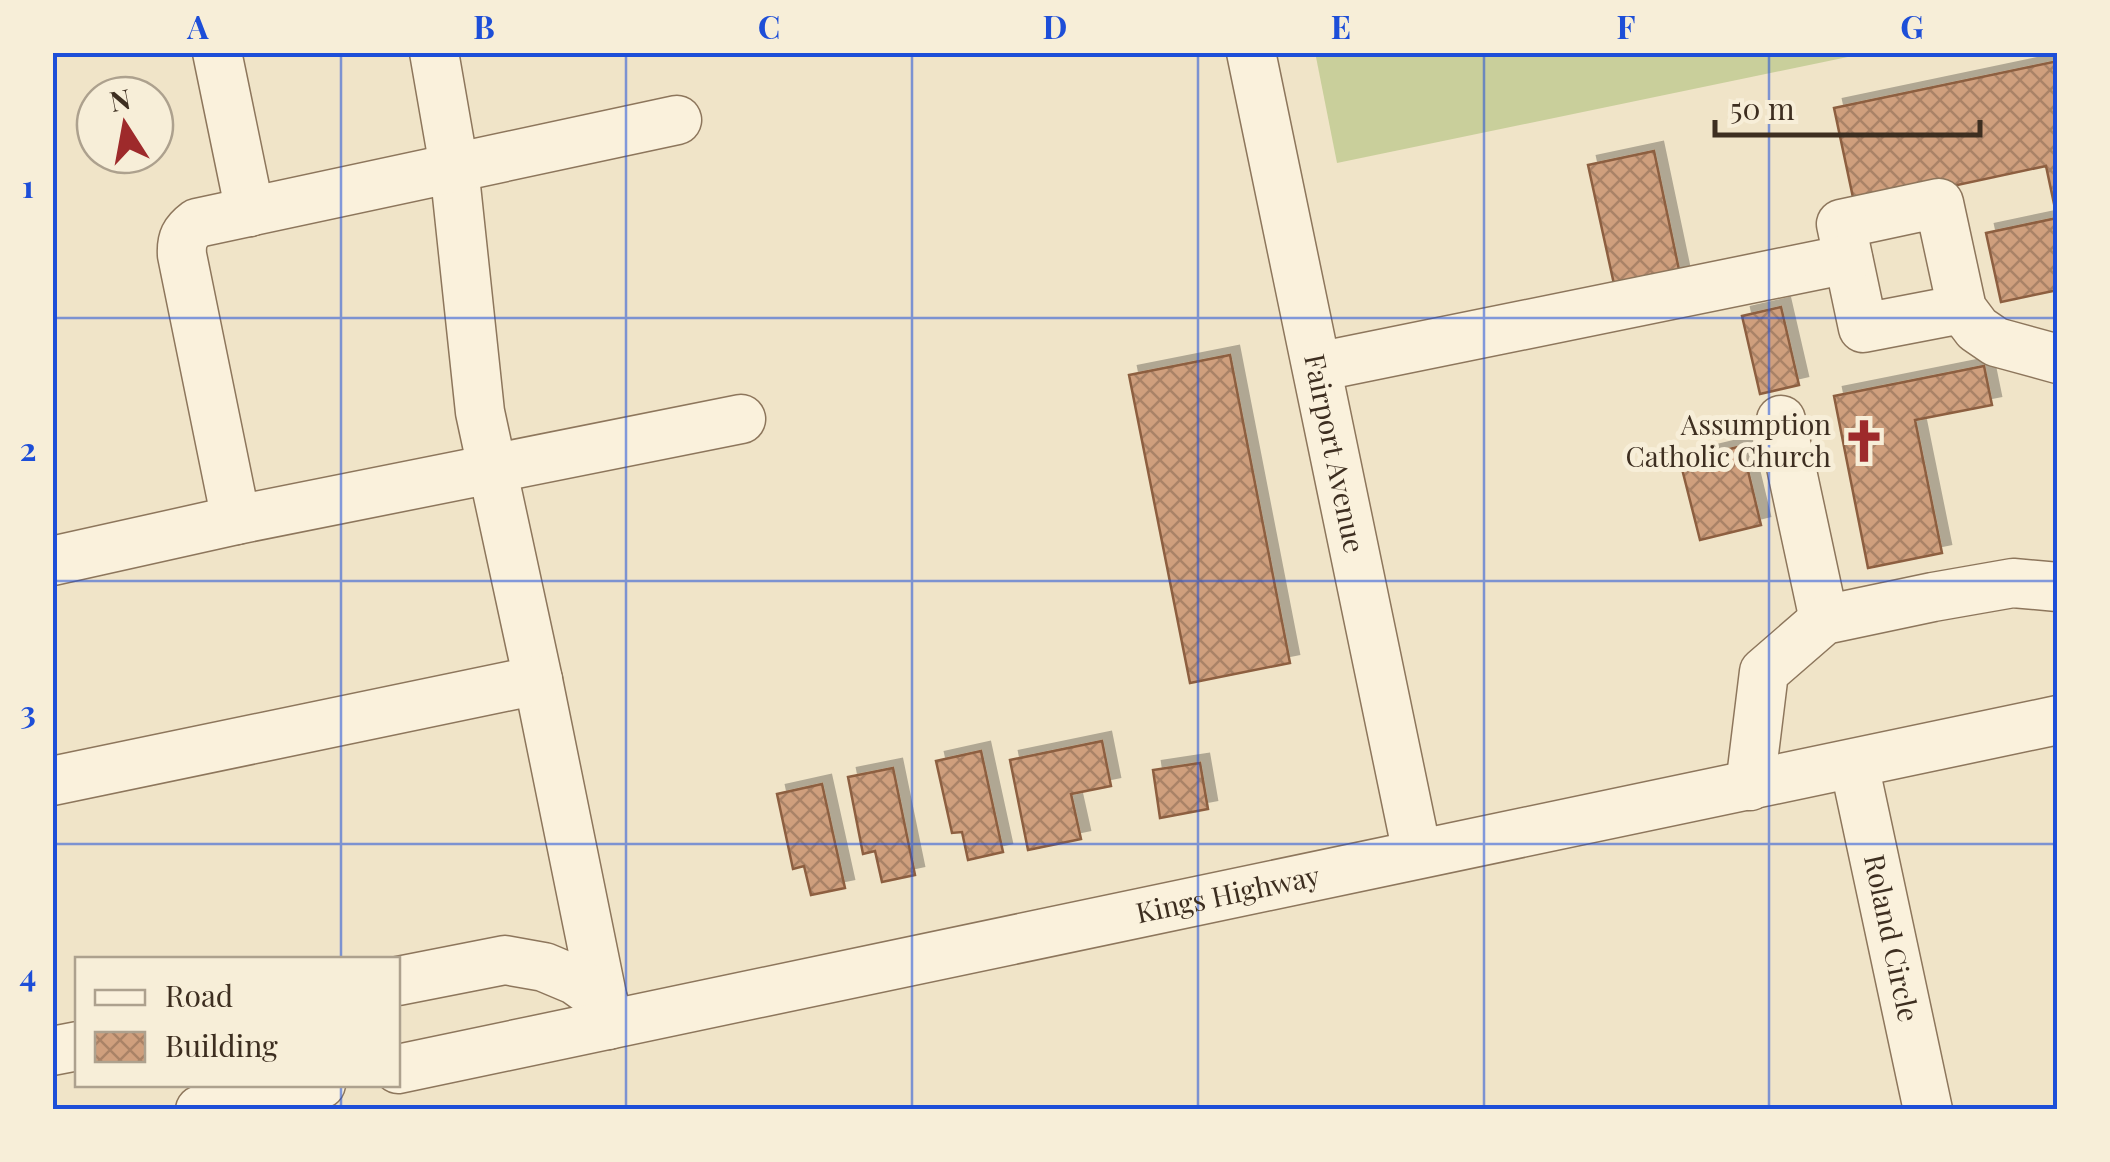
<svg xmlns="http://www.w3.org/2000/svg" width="2110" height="1162" font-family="'Playfair Display',serif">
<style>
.grass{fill:#c9cf9b}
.building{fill:url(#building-cross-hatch);stroke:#8d5f41;stroke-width:2.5;filter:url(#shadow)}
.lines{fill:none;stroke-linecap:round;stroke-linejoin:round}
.minor-casing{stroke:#8d765c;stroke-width:51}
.minor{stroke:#faf1dc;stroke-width:48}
.grid{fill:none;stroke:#1d4ed8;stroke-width:2.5;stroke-opacity:0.55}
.labels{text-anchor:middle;stroke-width:10;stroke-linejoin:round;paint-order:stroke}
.poi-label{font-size:28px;fill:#3d2e20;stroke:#f7eed8;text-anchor:end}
.street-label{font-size:28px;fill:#3d2e20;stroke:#f7eed8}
.neatline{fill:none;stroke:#1d4ed8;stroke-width:4}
.grid-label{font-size:32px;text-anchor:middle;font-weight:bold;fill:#1d4ed8}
</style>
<defs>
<pattern id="building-cross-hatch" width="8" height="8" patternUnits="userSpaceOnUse" patternTransform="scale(2.5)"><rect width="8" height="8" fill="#cf9f7d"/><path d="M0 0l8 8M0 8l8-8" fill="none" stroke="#a98266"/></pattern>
<filter id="shadow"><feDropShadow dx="9" dy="-9" stdDeviation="0" flood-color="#0004"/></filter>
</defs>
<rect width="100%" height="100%" fill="#f0e4c8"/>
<polygon class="grass" points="1315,52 1867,52 1867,53 1337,163"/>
<g class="building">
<polygon points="2058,61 2058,290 2001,302 1986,233 2057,218 2046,166 1855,207 1834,108"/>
<polygon points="1654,151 1682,284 1617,298 1588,165"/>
<polygon points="1781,307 1799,385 1760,394 1742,316"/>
<polygon points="1230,355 1290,663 1190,683 1129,375"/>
<polygon points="1984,366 1992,405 1915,420 1942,553 1868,568 1834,396"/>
<polygon points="1742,446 1761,525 1700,540 1680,461"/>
<polygon points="1102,741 1111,786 1071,794 1081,839 1028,850 1010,760"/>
<polygon points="981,751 1003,852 968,860 962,832 952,833 936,761"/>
<polygon points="1200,763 1208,809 1160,818 1153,770"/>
<polygon points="893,768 915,875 882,882 875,851 863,854 848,777"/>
<polygon points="822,784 845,888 811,895 804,866 793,869 777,794"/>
</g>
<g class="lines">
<g class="minor-casing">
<g id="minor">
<polyline points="217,52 250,212"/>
<polyline points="434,52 454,167 480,412 538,680 608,1025"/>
<path id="s1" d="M 1251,52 L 1417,853"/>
<polyline points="1962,309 1863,328 1841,224 1939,203 1962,309 1977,329 1996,342 2058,359"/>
<polyline points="1317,367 1848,259"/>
<polyline points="1781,420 1824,620"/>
<path d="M 236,520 L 182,255 C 181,239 185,232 197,223 L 677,120"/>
<polyline points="52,561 236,520 741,419"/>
<path id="s2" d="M 1854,764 L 1928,1110"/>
<polyline points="52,781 538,680"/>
<polyline points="1750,786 1764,672 1824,620 1933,597 2013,583 2058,587"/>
<polyline points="398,981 505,960 544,967 575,980 603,1000"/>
<polyline points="52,1051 78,1046"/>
<path id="s3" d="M 398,1069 L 2058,720"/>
<polyline points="200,1110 321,1084"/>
</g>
</g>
<use href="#minor" class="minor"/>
</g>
<path class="grid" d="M 341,52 L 341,960M 626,52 L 626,1110M 912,52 L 912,1110M 1198,52 L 1198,1110M 1484,52 L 1484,1110M 1769,52 L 1769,1110M 52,318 L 2058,318M 52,581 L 2058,581M 52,844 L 2058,844M 341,1084 L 341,1110"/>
<defs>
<g id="church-bare" transform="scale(3.45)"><path d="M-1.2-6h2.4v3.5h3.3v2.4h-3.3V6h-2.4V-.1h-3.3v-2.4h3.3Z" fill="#9e2a2b" stroke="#f7eed8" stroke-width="2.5" paint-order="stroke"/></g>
</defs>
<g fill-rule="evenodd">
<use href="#church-bare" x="1864" y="441"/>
</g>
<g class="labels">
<g class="poi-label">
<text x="1831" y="435">Assumption<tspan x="1831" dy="32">Catholic Church</tspan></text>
</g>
<g class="street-label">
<text dy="10" stroke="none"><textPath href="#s1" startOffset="410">Fairport Avenue</textPath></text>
<text dy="10" stroke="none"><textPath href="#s3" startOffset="848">Kings Highway</textPath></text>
<text dy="10" stroke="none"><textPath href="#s2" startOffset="178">Roland Circle</textPath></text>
</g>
</g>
<rect width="2110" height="1162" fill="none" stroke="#f7eed8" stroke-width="110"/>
<rect x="75" y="957" width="325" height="130" fill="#f7eed8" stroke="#ada18e" stroke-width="2.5"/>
<rect x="95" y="990" width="50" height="15" fill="#faf1dc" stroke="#ada18e" stroke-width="2.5"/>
<text x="165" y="1007" font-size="30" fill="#3d2e20">Road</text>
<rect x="95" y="1032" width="50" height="30" fill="url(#building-cross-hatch)" stroke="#ada18e" stroke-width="2.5"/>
<text x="165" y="1057" font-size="30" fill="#3d2e20">Building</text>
<g transform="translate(125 125) rotate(349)"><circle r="48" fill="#f7eed8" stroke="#ada18e" stroke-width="2.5"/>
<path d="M0-8L18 38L0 25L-18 38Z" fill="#9e2a2b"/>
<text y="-15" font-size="28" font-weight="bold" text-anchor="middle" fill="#3d2e20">N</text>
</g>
<path d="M1715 120v15h265v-15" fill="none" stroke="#3d2e20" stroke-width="5"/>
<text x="1730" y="120" font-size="30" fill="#3d2e20" stroke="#f7eed8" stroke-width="8" paint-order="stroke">50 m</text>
<rect x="55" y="55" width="2000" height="1052" class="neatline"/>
<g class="grid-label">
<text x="198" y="39">A</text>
<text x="484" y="39">B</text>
<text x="769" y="39">C</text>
<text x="1055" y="39">D</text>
<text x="1341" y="39">E</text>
<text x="1626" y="39">F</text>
<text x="1912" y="39">G</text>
<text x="28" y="198">1</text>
<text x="28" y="461">2</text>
<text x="28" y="724">3</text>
<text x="28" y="987">4</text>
</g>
</svg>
